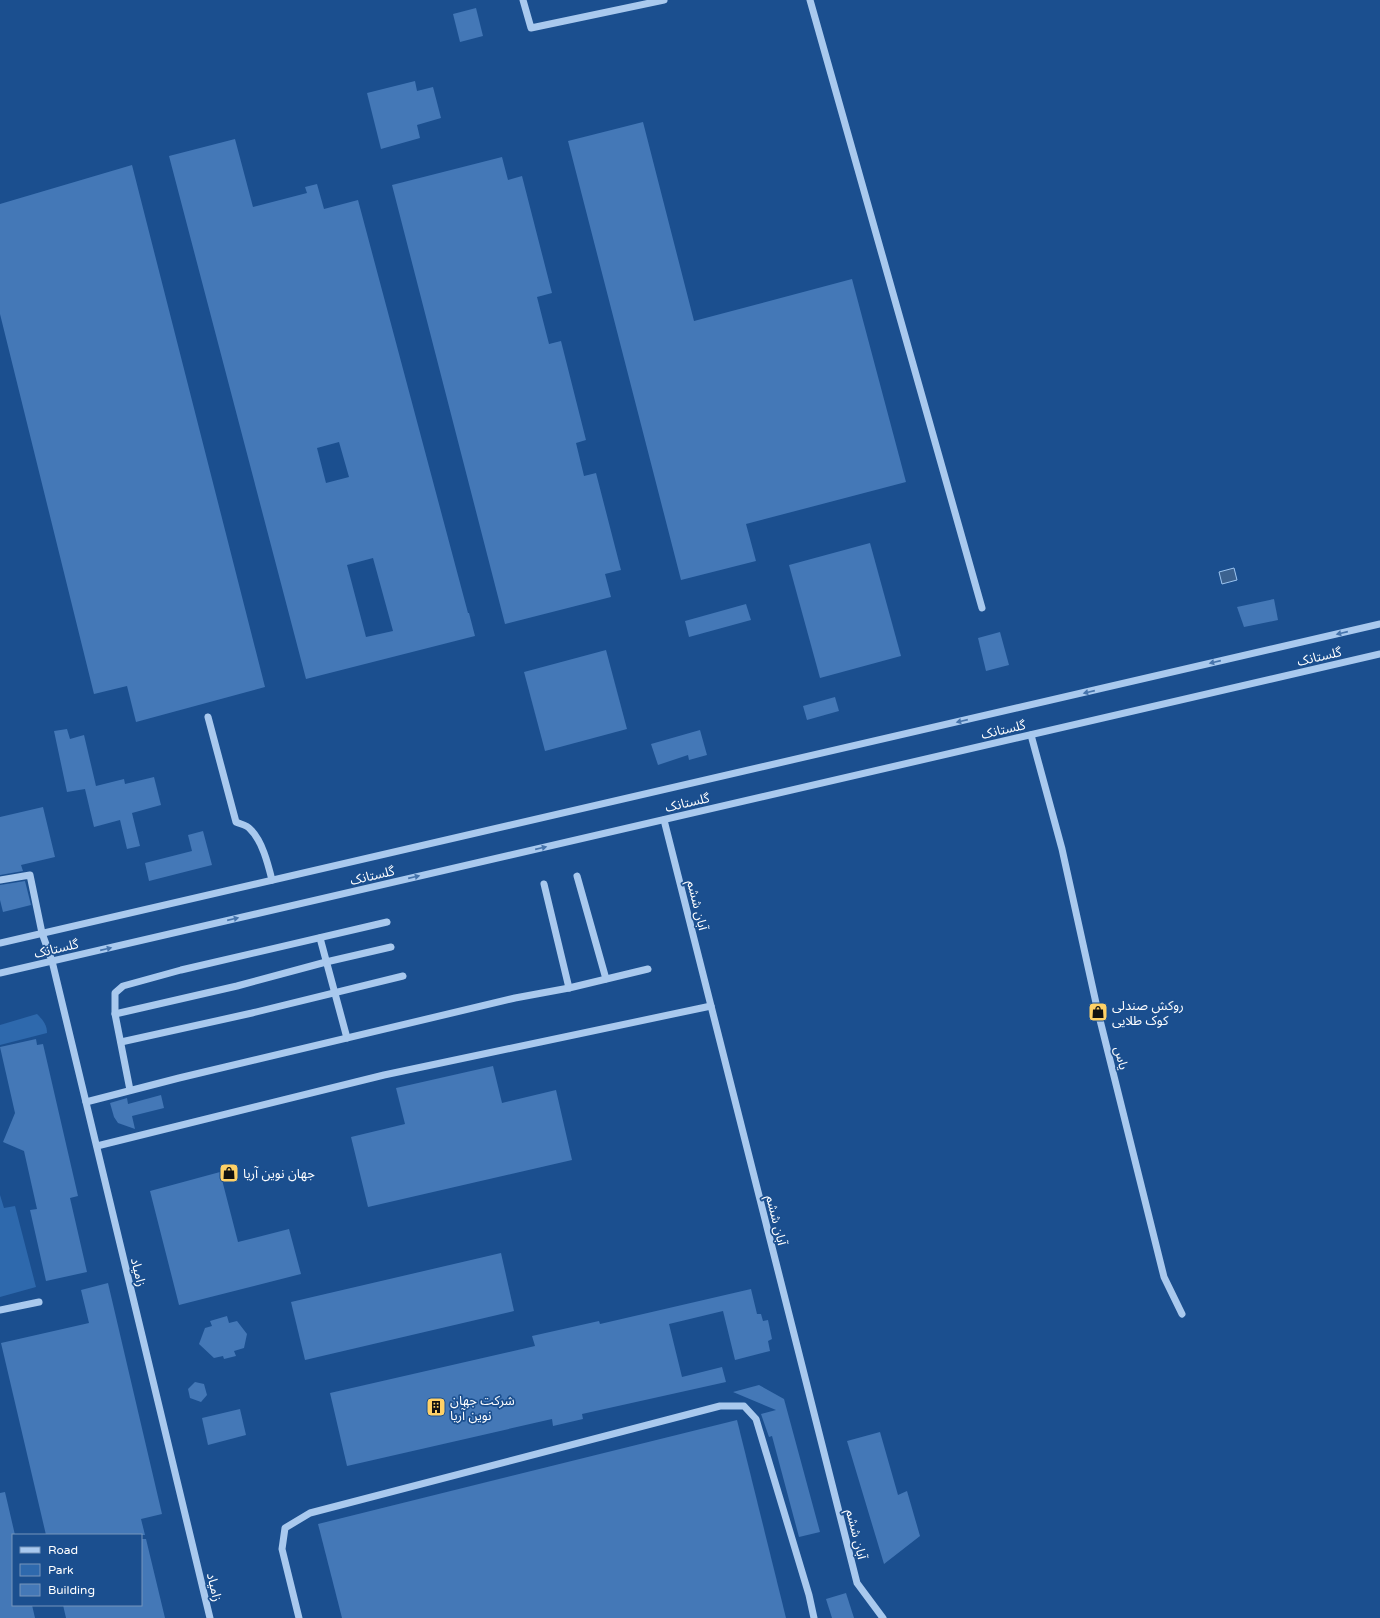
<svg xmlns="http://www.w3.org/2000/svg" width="1380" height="1618" font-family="'Varela Round','Noto Sans Arabic',sans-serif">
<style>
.green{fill:#2e69ad}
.water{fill:#3c6290;stroke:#9cc4f0}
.building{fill:#4478b7;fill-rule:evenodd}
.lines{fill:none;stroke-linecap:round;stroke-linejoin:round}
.minor{stroke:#a9c9ee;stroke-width:7}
.oneway{fill:#4674ac}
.labels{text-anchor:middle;stroke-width:3.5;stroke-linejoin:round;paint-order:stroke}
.street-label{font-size:13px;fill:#fff;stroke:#1b4f8f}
.poi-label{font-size:13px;fill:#fff;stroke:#1b4f8f;text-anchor:start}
</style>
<rect width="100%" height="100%" fill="#1b4f8f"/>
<g class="green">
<path d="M 37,1014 C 43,1020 47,1025 47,1033 L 0,1045 L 0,1025 Z"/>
<polygon points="0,1195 4,1208 15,1206 36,1287 0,1297"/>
</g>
<polygon class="water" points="1234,568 1237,580 1222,584 1219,572"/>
<g class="building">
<polygon points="476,8 483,36 460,42 453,14"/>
<polygon points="415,81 417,91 433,87 441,118 417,125 420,138 381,149 367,93"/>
<polygon points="643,122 694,321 852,279 906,482 746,524 756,561 681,580 568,141"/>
<path d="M 235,139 L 253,207 L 307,193 L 305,187 L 317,184 L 324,209 L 358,200 L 468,613 L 469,613 L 475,636 L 306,679 L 169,156 ZM 339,442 L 349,477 L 326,483 L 317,448 ZM 373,558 L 393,631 L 366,637 L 347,565 Z"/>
<polygon points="502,157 508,180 522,176 552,293 537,297 549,344 561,341 586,440 576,443 584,476 596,473 621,570 605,574 611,597 505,624 392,185"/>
<polygon points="132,165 265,687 136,722 127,686 94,694 0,314 0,204"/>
<polygon points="870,543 901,656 820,678 789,565"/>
<polygon points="1274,599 1278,620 1244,627 1237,607"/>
<polygon points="746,604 751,620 689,637 685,621"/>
<polygon points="1000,632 1009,665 986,671 978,638"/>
<polygon points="606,650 627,729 545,751 524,672"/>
<polygon points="835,697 839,711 807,720 803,706"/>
<polygon points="67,729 70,739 84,735 96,786 124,779 125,784 154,777 161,805 132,813 140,846 127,849 120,820 94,827 85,789 67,792 54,731"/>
<polygon points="700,730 707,755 689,760 688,755 658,765 651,744"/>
<polygon points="43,807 55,857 21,865 23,871 0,875 0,817"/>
<polygon points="203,831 212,865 149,881 145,863 192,851 188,835"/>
<polygon points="25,881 31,905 3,912 0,900 0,885"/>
<polygon points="36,1039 37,1045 43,1044 78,1196 70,1198 87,1272 46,1281 30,1210 37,1209 24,1151 3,1142 15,1113 0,1047"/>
<polygon points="493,1066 502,1103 556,1090 572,1160 368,1207 351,1137 405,1124 396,1088"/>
<polygon points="161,1095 164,1108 132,1116 135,1129 118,1123 114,1117 110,1103 127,1098 128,1104"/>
<polygon points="220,1172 238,1242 289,1229 301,1274 179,1305 150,1191"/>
<polygon points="501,1253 514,1311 305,1360 291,1302"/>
<polygon points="108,1283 162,1514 141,1519 145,1535 46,1535 1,1343 89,1323 81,1290"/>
<polygon points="751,1289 757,1314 761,1314 763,1321 768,1320 772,1339 768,1341 770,1351 735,1360 723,1311 669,1324 682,1377 722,1367 726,1382 582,1414 583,1419 553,1426 552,1419 347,1466 330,1393 535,1346 532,1336 599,1321 600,1324"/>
<polygon points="227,1316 229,1323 237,1321 247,1334 244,1348 234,1351 236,1356 224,1359 223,1356 214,1358 199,1344 205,1328 212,1326 210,1321"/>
<polygon points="195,1382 204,1384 207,1395 201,1402 190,1398 188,1389"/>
<polygon points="759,1385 784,1399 820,1532 799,1537 772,1436 769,1437 761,1414 776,1410 733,1392"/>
<polygon points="240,1409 246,1435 208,1445 202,1418"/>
<polygon points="737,1420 786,1618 342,1618 318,1524"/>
<polygon points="880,1432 898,1495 907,1491 920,1536 884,1564 847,1441"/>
<polygon points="5,1492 15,1535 13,1535 13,1605 32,1605 35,1618 0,1618 0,1493"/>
<polygon points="141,1539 146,1539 165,1618 66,1618 63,1605 141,1605"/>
<polygon points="846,1593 854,1618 832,1618 826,1599"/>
</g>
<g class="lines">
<g class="minor">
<polyline points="523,0 531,28 664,0"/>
<polyline points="810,0 982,608"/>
<path d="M 208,717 L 236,822 C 240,824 247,825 250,829 C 262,840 268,864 272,880"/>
<polyline points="1031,735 1062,849 1098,1012 1164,1277 1182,1314"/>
<polyline points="664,820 857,1583 883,1618"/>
<polyline points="577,876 606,979"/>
<polyline points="0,880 30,875 42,933 52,961 210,1618"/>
<polyline points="544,884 569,988"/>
<polyline points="320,938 347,1038"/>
<polyline points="0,943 1380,624"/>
<polyline points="0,973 1380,654"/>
<polyline points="115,1014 237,986 326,962 391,947"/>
<polyline points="121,1042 252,1013 403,976"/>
<polyline points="130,1090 115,1014 115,993 123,986 181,970 387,922"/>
<polyline points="86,1102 179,1078 515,998 569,988 648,969"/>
<polyline points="97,1146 384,1075 711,1006"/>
<polyline points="0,1310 39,1302"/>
<polyline points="299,1618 282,1549 285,1528 310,1513 720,1406 744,1406 756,1419 809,1595 814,1618"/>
</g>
</g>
<defs><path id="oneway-solid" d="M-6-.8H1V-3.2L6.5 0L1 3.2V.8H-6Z"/></defs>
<g class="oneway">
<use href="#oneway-solid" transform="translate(1342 633) rotate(167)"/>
<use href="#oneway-solid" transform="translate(1215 662) rotate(167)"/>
<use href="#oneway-solid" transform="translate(1089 692) rotate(167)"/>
<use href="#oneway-solid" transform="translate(962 721) rotate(167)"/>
<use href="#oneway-solid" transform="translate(541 848) rotate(-13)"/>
<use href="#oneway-solid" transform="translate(414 877) rotate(-13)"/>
<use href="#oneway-solid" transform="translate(233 919) rotate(-13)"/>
<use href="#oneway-solid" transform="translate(106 949) rotate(-13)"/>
</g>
<defs>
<g id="shop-square" transform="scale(1)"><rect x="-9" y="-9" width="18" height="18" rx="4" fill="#ffd166" stroke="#1b4f8f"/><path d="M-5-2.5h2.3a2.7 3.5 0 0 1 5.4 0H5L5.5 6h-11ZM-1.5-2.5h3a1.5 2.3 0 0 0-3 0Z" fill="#111"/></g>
<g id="building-square" transform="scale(1)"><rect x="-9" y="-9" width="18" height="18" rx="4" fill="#ffd166" stroke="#1b4f8f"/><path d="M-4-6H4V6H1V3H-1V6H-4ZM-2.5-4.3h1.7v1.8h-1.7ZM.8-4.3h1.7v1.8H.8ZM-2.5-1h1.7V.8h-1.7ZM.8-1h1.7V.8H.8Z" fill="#111"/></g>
</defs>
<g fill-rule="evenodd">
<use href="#shop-square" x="1098" y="1012"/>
<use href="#shop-square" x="229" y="1173"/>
<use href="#building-square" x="436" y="1407"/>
</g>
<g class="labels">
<g class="street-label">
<text transform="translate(1319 656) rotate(-13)" y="5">گلستانک</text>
<text transform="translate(1003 729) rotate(-13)" y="5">گلستانک</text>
<text transform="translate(687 802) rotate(-13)" y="5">گلستانک</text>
<text transform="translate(372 875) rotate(-13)" y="5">گلستانک</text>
<text transform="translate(698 905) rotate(76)" y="5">آبان ششم</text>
<text transform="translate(56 948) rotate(-13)" y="5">گلستانک</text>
<text transform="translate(1122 1058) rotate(76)" y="5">یاس</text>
<text transform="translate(777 1220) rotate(76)" y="5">آبان ششم</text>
<text transform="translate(139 1272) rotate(77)" y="5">زامیاد</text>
<text transform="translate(857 1534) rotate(76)" y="5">آبان ششم</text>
<text transform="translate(215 1587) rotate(77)" y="5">زامیاد</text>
</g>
<g class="poi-label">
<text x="1112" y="1010">روکش صندلی<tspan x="1112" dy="15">کوک طلایی</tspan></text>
<text x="243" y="1178">جهان نوین آریا</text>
<text x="450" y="1405">شرکت جهان<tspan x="450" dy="15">نوین آریا</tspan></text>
</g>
</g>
<rect x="12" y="1534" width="130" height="72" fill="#1b4f8f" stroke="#7695bc"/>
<rect x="20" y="1547" width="20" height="6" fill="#a9c9ee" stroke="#7695bc"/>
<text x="48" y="1554" font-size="12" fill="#ffffff">Road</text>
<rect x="20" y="1564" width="20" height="12" fill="#2e69ad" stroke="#7695bc"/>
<text x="48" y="1574" font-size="12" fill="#ffffff">Park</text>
<rect x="20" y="1584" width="20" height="12" fill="#4478b7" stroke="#7695bc"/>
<text x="48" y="1594" font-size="12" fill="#ffffff">Building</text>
</svg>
